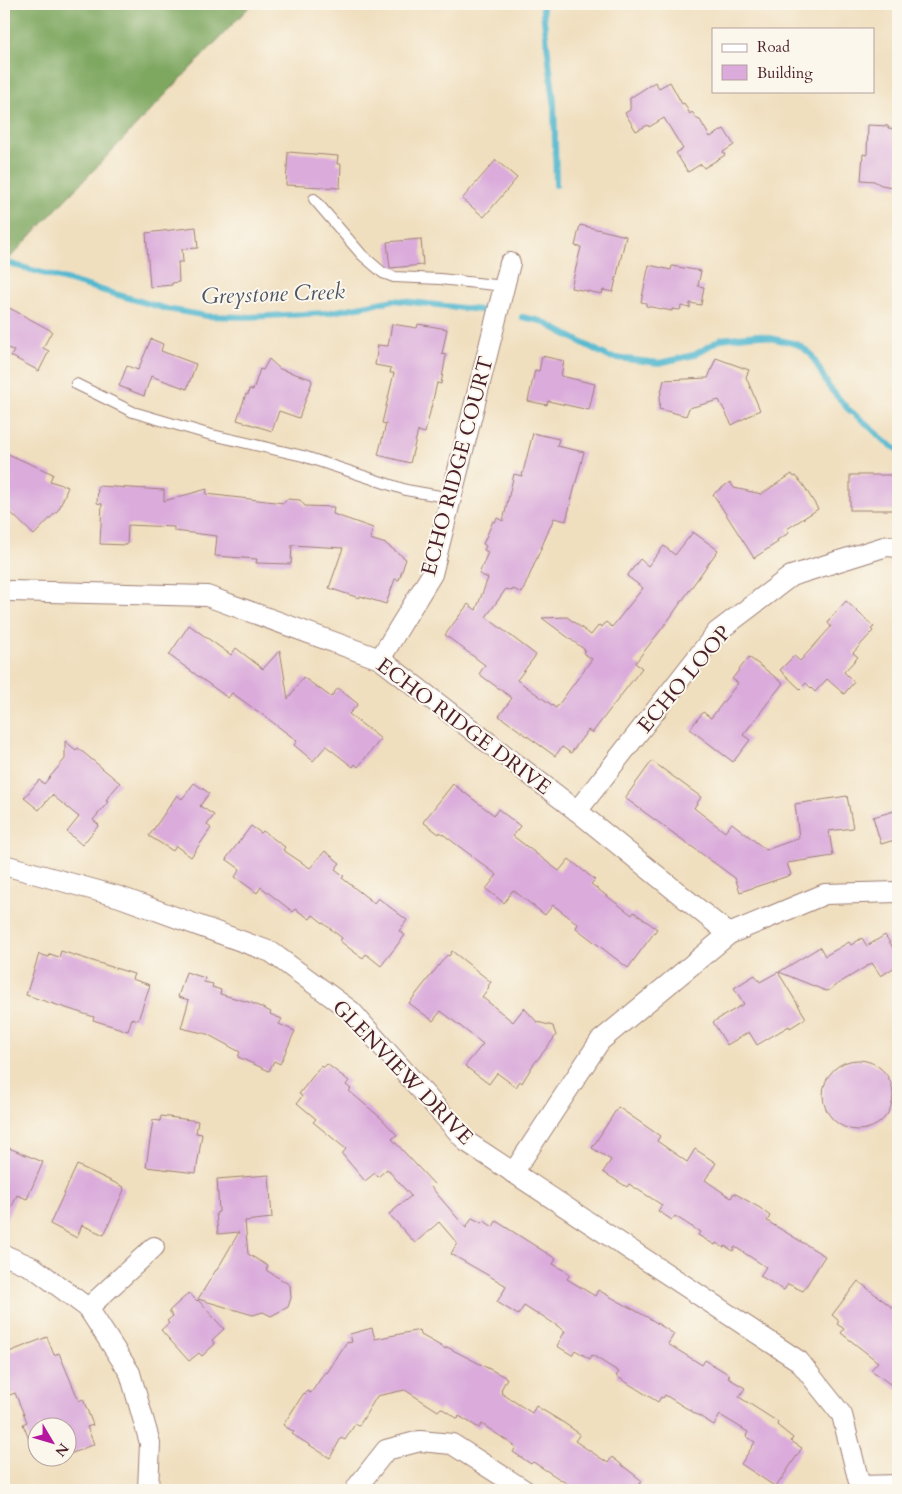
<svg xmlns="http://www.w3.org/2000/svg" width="902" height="1494" font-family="Cardo,serif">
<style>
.forest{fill:#7ea760;stroke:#646346}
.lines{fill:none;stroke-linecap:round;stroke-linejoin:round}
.stream{stroke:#51b7cf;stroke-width:6}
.building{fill:#daabdb}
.lane-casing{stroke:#9d7f75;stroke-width:12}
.street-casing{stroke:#9d7f75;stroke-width:22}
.lane{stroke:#fff;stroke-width:10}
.street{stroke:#fff;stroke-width:20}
.labels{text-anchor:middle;stroke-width:4;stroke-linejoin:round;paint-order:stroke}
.street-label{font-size:21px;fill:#4a1f2b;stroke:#fbf7ec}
.water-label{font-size:22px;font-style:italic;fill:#4c5464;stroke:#fbf7ec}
</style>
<rect width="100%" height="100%" fill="#fbf7ec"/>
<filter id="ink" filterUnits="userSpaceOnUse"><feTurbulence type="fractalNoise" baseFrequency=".02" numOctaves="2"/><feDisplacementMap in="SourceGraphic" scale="10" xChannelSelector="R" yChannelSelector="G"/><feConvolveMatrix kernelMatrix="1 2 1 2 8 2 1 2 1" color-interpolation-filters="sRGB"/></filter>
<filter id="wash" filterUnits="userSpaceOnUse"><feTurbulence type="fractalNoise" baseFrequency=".0096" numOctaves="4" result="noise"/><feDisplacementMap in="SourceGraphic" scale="20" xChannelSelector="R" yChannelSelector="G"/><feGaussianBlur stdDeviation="1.12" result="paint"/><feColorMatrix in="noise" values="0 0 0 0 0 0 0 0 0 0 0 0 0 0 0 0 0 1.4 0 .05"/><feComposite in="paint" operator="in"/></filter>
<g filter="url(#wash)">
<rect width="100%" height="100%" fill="#f0dfbf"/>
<polygon class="forest" points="4,4 252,4 4,264"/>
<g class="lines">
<g class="stream">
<polyline points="542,4 554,101 556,185"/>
<polyline points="4,262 167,309 207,316 247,317 327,313 394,300 489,311"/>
<polyline points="522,317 541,321 609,357 659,363 694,355 721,339 757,335 797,344 811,354 829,387 848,409 868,425 884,441 898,450"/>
</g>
</g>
<g id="blocks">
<g class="building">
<polygon points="655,82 659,88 670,82 682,104 684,103 690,114 692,112 697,119 700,120 710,137 724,129 734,145 723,152 725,155 704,168 701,164 688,172 676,153 683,149 664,118 649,127 648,125 636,131 625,113 630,110 630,98"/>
<polygon points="868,125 888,126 888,128 898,129 898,188 881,185 874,181 861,180 863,154 867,155"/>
<polygon points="288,152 338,156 337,164 341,164 340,188 286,185"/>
<polygon points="496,160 517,178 484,217 462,199"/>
<polygon points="580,225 626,236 613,292 603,290 602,294 571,288 581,247 575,246"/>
<polygon points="196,227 198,248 182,249 183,262 178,262 179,282 172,283 172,285 150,287 146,233"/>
<polygon points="421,239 423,265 390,268 387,242"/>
<polygon points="649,265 671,270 672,266 701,271 698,286 704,287 701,305 690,303 690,308 681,306 680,310 672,309 672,311 646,306 646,303 641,302"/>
<polygon points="4,305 52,331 43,348 49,351 39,371 11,356 14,351 4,346"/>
<polygon points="392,324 417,328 418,324 447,329 442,354 446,355 441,384 437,383 425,433 418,431 410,463 378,455 386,424 382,423 394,373 390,373 391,368 375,365 378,345 388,346"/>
<polygon points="151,339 163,344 161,351 196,364 187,389 151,376 144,396 119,386 127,366 138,370"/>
<polygon points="542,356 564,361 561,376 595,384 589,410 548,401 547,405 528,401 535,370 539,371"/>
<polygon points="716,358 749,370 746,377 760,410 732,425 719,400 689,408 686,416 659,409 660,402 659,401 664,380 708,378"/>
<polygon points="269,359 280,369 311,379 312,382 299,418 279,411 272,431 237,420 246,394 248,395 249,389 253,390 260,369 263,370"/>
<polygon points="533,433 559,439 557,446 584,452 576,482 566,521 554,518 522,593 513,589 512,591 506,589 486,617 536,655 517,680 556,708 592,659 583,653 585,650 542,618 567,617 591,635 599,625 602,627 606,622 612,627 643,588 627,576 640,559 648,566 664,546 675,555 693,532 718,550 667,622 635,663 642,668 592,733 588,730 571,753 562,747 555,756 499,716 512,698 479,674 485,665 445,635 468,604 476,610 488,578 479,574 488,552 484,550 486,546 483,544 493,521 495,522 497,518 503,521 514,474 522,476"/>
<polygon points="8,454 53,474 50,481 68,487 59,509 34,535 4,506 4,462"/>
<polygon points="792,474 794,477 796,476 804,486 818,509 787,529 789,533 777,540 778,542 754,558 713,494 730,482 734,488 761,494"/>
<rect x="850" y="475" width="48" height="35"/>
<polygon points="98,486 164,490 164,501 207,489 206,494 284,503 287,499 300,500 305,506 334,507 333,514 373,528 370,539 386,544 406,559 399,580 395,579 386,604 360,596 359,598 329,588 343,548 292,545 291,564 256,563 257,559 215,556 217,536 174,531 174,527 128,525 127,545 100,544 102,504 97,503"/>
<polygon points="846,601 874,627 871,629 873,631 853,653 858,657 844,672 854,682 844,694 827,679 815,692 806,683 800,689 780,670 794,656 800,661 831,627 828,623 830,619"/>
<polygon points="189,625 231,655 236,648 263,669 280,650 288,699 303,677 331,697 338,688 358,704 349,714 381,739 358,767 355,764 353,767 326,746 313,761 294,745 297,741 267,718 232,693 228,698 169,655"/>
<polygon points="749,657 783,683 743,735 750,740 733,762 690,729 703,712 711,718 738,683 732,679"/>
<polygon points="65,741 76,750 78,748 120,783 108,797 106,801 108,802 93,820 99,825 82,845 67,832 79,817 52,795 39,810 24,798 39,780 44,784 65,759"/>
<polygon points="652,761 701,797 694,808 725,832 732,823 766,850 799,838 795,804 847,796 853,828 829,831 833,856 787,863 791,875 740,892 735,878 625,798"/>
<polygon points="194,783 209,793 200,806 214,815 207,825 211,828 191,857 176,846 173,851 149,836 177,795 182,799"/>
<polygon points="453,784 494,815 498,809 520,826 513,836 559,871 569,859 595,880 591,884 632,915 634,912 657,929 628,968 576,928 578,924 553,905 545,915 513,890 504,903 486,889 497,875 440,832 439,834 423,822"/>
<polygon points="898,810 898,839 881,844 873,817"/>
<polygon points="251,826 261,833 263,831 285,847 283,850 310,868 325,851 340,863 335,869 344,876 342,878 374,903 378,898 407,920 399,931 405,935 381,966 366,954 363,958 354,952 340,941 342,938 313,915 310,919 295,909 293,912 261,887 257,893 235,877 240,869 226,859"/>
<polygon points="885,935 898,956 898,965 881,976 872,963 836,985 830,990 826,991 779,972 820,947 825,956 849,942 851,945 862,938 867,946"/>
<polygon points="61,951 134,974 132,979 150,985 138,1020 132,1018 128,1031 93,1020 94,1017 26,995 39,954 49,957 50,954 59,957"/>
<polygon points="452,951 491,982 488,986 489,987 482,997 513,1022 524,1008 537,1022 553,1026 554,1030 556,1035 552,1041 533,1065 522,1083 520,1081 516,1087 497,1073 489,1084 465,1066 483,1044 441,1011 433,1021 409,1003 447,955 449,956"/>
<polygon points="186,972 205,978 204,982 213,984 212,987 221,990 220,994 252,1003 271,1012 270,1014 282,1019 279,1024 295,1031 280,1064 274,1061 269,1071 238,1057 240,1052 207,1034 181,1028 189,1000 178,997"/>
<polygon points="778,972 806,1018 790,1028 789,1026 757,1045 749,1032 727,1045 713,1022 744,1004 734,988 755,975 760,982"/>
<circle cx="858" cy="1095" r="35"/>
<polygon points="327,1064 349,1081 346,1085 351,1089 349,1091 381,1118 397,1135 392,1139 434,1184 431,1187 466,1228 472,1218 482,1223 484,1221 493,1227 496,1221 556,1259 553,1264 570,1274 567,1279 595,1296 598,1290 649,1318 674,1334 668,1344 702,1365 705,1360 730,1375 728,1378 745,1388 739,1397 778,1422 777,1425 793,1438 791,1441 802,1448 776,1487 741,1464 755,1442 746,1436 748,1432 720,1415 714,1425 665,1395 663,1398 661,1397 658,1402 616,1376 619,1372 592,1355 590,1359 575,1350 572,1355 557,1346 565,1331 538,1313 538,1315 524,1306 518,1315 497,1302 506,1287 505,1285 451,1254 457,1243 439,1222 415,1243 389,1214 411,1196 387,1169 378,1177 375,1173 365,1181 342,1154 346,1149 313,1122 316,1119 297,1103 302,1096 299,1094 321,1066 323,1068"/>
<polygon points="618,1107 660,1136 657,1141 687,1162 695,1149 716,1163 705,1180 731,1198 734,1193 760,1208 770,1216 767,1221 825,1256 803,1291 788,1284 784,1290 760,1276 766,1267 735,1247 733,1251 725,1246 724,1248 716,1243 715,1245 698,1235 700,1232 675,1216 672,1220 658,1211 662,1205 629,1184 627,1187 603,1172 611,1160 592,1148"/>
<polygon points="161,1116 198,1121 196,1133 202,1134 196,1173 146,1167 153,1120 160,1121"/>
<polygon points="4,1146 43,1162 27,1199 17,1195 4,1225"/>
<polygon points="77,1165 124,1187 123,1189 124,1190 104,1235 82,1225 77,1238 50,1224"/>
<polygon points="269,1175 272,1218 245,1221 248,1254 268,1266 266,1270 290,1285 291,1298 288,1307 271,1316 263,1312 253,1315 198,1299 216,1270 217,1270 239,1232 218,1234 216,1213 219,1212 217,1179"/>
<polygon points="858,1281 898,1312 898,1390 871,1370 878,1362 841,1333 844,1329 837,1324 839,1321 832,1315"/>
<polygon points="189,1293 197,1301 198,1300 224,1329 212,1340 215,1344 202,1356 199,1353 189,1361 161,1330 169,1323 167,1321 173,1316 169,1311"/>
<polygon points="372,1328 375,1339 420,1330 421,1335 446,1349 447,1347 507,1378 501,1390 502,1391 501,1393 532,1413 536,1406 564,1423 580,1434 575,1441 608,1463 612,1457 642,1481 635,1490 577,1490 533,1462 531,1464 513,1452 516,1447 482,1424 479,1428 459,1416 458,1419 441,1408 438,1411 405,1390 377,1396 359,1426 355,1424 345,1440 341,1438 330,1458 292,1434 294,1432 283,1425 304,1393 305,1394 307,1391 311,1393 325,1372 327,1373 346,1343 352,1342 350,1334"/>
<polygon points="47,1337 54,1355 59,1353 79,1401 83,1399 93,1425 87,1427 94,1444 68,1455 68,1426 38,1426 38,1439 30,1442 23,1424 27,1422 15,1393 4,1397 4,1354"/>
</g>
</g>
</g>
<g filter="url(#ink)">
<use href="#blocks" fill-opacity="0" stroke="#9d7f75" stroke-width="1"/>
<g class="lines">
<g class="lane-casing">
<g id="lane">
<polyline points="314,199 362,255 383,273 394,277 440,279 504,286"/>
<polyline points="76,384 133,412 208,434 303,456 406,490 451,498"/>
</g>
</g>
<g class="street-casing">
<g id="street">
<polyline points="10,591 207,596 380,659 577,811 729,934"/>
<polyline points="380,659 432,574 510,263"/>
<polyline points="577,811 717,632 791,576 887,546 898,547"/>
<polyline points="4,865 120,897 271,952 351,1011 467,1142 799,1361 842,1415 860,1486 859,1490"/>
<polyline points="513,1173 600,1041 729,934 825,894 898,892"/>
<polyline points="4,1255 34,1268 88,1308 130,1373 150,1443 148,1490"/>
<polyline points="88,1308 154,1247"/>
<polyline points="860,1486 898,1485"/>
<polyline points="357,1490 357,1487 386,1450 420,1441 452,1444 524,1490"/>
</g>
</g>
<use href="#lane" class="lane"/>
<use href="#street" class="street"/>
</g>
</g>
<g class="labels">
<g class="street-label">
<text transform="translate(457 466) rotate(-75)" y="7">ECHO RIDGE COURT</text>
<text transform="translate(684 679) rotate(-50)" y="7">ECHO LOOP</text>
<text transform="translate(464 726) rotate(37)" y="7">ECHO RIDGE DRIVE</text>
<text transform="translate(403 1072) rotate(46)" y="7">GLENVIEW DRIVE</text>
</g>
<g class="water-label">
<text transform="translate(273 293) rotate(-2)" y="8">Greystone Creek</text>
</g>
</g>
<rect width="902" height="1494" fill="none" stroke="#fbf7ec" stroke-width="20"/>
<rect x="712" y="28" width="162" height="65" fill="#fbf7ec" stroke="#b4a19f"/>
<rect x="722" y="44" width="25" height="8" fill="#ffffff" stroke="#b4a19f"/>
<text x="757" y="52" font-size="15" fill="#4a1f2b">Road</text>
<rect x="722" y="65" width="25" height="15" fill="#daabdb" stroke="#b4a19f"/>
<text x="757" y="78" font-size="15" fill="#4a1f2b">Building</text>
<g transform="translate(52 1442) rotate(128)"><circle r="24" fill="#fbf7ec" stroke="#b4a19f"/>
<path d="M0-4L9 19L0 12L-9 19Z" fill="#b5179e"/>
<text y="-8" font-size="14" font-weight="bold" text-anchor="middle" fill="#4a1f2b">N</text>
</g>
</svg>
